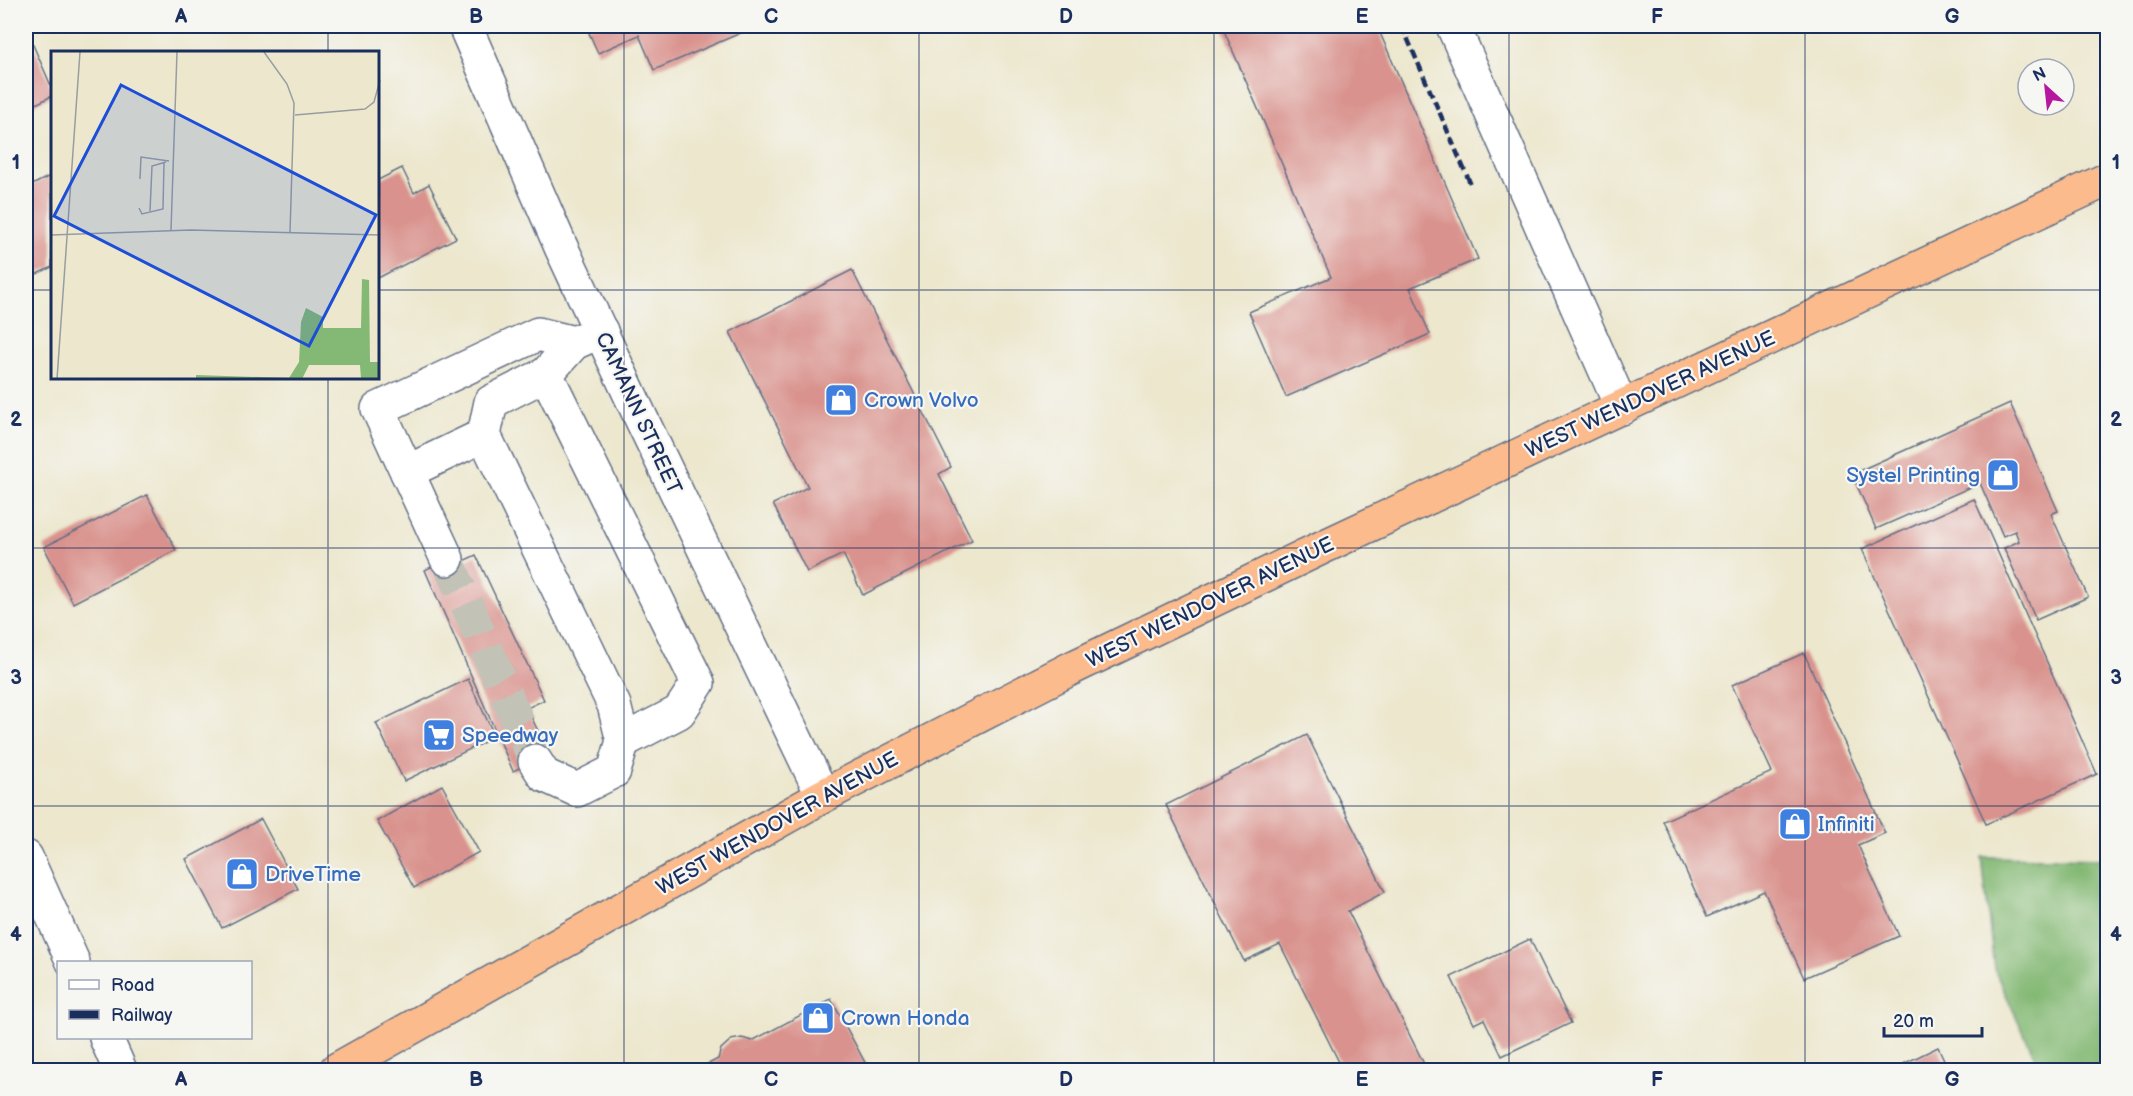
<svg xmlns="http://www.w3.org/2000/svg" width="2133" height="1096" font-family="'Balsamiq Sans',sans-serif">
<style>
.forest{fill:#84b975;stroke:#50746a;stroke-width:1.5}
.building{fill:#d9928d}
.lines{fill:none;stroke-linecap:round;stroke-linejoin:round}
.minor-tunnel{stroke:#c2c2b7;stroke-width:33;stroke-dasharray:33 16;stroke-linecap:butt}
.minor-casing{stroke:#646f85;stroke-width:36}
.highway-casing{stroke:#646f85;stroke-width:36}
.minor{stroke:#fff;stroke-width:33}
.highway{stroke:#fbbb8d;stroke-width:33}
.rail{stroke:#1b2f5e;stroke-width:4.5;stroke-dasharray:9 4.5;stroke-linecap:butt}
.grid{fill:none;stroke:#1b2f5e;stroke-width:1.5;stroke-opacity:0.55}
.labels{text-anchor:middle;stroke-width:4.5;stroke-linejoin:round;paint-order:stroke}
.street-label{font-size:21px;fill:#1b2f5e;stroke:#f6f6f2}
.shop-label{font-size:21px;fill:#366cbe;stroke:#f6f6f2;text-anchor:start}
.inset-road{fill:none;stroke:#989da1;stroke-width:1.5}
.view{fill:#1d4ed8;fill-opacity:0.15;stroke:#1d4ed8;stroke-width:3}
.inset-edge{fill:none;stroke:#1b2f5e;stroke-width:3}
.neatline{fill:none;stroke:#1b2f5e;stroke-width:2}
.grid-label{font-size:20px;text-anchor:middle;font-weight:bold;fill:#1b2f5e}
</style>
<rect width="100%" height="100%" fill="#f6f6f2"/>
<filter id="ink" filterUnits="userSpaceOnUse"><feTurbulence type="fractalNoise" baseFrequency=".0167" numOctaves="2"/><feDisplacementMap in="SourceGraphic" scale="12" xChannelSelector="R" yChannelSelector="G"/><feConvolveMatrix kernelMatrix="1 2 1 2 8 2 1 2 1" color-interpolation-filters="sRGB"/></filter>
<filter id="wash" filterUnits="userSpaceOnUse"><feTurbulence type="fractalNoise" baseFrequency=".008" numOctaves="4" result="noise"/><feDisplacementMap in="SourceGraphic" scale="24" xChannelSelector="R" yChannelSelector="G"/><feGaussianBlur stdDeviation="1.35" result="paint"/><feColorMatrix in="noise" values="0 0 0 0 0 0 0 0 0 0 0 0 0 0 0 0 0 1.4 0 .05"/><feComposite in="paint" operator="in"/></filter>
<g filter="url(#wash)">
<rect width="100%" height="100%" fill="#ece7cd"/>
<polygon class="forest" points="1982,857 2107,859 2107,1070 2041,1070 1994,969"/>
<g id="blocks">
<g class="building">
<polygon points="586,26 757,26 654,70 639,35 598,53"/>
<polygon points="1222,26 1377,26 1478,259 1410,288 1430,334 1286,397 1249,312 1331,277"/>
<polygon points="26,29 52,88 52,96 26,109"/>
<polygon points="402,168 414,193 429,184 456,238 378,278 378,180"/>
<polygon points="52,175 52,267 26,279 26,188"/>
<polygon points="852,270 951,467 939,474 972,540 863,595 843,554 807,572 773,504 808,487 730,332"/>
<polygon points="2010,403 2058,511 2051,514 2088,597 2036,620 2004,548 2019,541 2015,531 2003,536 1980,483 1876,529 1852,474"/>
<polygon points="147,495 176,550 73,603 44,547"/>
<polygon points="1974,499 2097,774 1986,824 1862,549"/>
<polygon points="476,555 544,700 527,708 549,754 513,771 425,570 453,556 457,564"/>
<polygon points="1804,653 1885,833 1858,845 1899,936 1804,978 1764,891 1707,917 1663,821 1772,772 1732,685"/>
<polygon points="468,679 495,737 404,781 376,723"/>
<polygon points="1307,735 1385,892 1348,911 1427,1070 1343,1070 1280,944 1244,961 1166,805"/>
<polygon points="442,785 479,852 414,888 377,821"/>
<polygon points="261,819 298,889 222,928 186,859"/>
<polygon points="1530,939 1571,1023 1502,1056 1484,1019 1474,1024 1451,977"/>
<polygon points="831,999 869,1070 697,1070 718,1059 721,1049 731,1040 742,1038 752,1041"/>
<polygon points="1938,1047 1949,1070 1904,1070 1901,1065"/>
</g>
</g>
</g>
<g filter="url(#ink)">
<use href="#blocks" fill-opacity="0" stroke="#646f85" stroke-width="1.5"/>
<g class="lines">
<polyline class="minor-tunnel" points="447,559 535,761"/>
<g class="minor-casing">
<g id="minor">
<polyline points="465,26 561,247 641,418 823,796"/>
<polyline points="1453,26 1622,408"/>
<polyline points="546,374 698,683 679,712 623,741"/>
<polyline points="407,472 484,435"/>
<polyline points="447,559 378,409 538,334 574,343"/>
<polyline points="535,761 544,775 577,790 614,771 623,741 614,705 484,435 491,402 546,374 574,343 601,331"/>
<polyline points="26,857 73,962"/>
<polyline points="106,1038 120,1070"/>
</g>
</g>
<g class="highway-casing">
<polyline id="highway" points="336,1070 823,796 1070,669 1323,547 2108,179"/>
</g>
<use href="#minor" class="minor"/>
<use href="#highway" class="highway"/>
<polyline class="rail" points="1402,26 1471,185"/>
</g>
</g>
<path class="grid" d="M 328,26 L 328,52M 624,26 L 624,1070M 919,26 L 919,1070M 1214,26 L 1214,1070M 1509,26 L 1509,1070M 1805,26 L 1805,1070M 26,290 L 52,290M 378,290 L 2108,290M 328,378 L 328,1070M 26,548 L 2108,548M 26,806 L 2108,806"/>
<defs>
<g id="shop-square" transform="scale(1.725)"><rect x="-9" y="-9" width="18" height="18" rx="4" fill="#3f7fe0" stroke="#f6f6f2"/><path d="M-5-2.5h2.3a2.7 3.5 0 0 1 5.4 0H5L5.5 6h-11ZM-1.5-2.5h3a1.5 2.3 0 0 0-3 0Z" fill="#fff"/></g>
<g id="supermarket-square" transform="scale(1.725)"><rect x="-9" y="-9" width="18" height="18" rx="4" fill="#3f7fe0" stroke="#f6f6f2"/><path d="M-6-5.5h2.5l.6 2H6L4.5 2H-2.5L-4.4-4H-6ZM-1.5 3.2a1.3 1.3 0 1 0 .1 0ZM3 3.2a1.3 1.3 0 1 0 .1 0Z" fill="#fff"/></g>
</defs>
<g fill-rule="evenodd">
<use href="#shop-square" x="841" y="400"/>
<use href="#shop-square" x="2003" y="475"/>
<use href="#supermarket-square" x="439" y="735"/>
<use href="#shop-square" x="1795" y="824"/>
<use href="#shop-square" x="242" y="874"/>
<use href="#shop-square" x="818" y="1018"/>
</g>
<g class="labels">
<g class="street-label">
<text transform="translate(1650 394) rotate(-25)" y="7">WEST WENDOVER AVENUE</text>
<text transform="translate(639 413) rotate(65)" y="7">CAMANN STREET</text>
<text transform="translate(1210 602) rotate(-26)" y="7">WEST WENDOVER AVENUE</text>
<text transform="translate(777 823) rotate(-29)" y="7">WEST WENDOVER AVENUE</text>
</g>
<g class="shop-label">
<text x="864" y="407">Crown Volvo</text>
<text x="1980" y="482" text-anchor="end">Systel Printing</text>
<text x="462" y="742">Speedway</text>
<text x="1818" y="831">Infiniti</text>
<text x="265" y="881">DriveTime</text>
<text x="841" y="1025">Crown Honda</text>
</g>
</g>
<g transform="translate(51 51)">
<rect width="328" height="328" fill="#ece7cd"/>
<path d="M 311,228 L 318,229 L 319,311 L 328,311 L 328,328 L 310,328 L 309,314 L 258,314 L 251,328 L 145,328 L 145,324 L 238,327 L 248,311 L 250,271 L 255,257 L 272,266 L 272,277 L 310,277 Z" fill="#84b975"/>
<path class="inset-road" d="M 213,1 L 236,33 L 243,52 L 239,181M 244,64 L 314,58 L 323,51 L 329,29M 89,128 L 90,106 L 118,110M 88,157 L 91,163 L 112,158 L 113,112M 99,160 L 101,115 L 115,111M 120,179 L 126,1M 0,184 L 140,179 L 329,184M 6,328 L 29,1"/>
<path class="view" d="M 70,34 L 325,164 L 258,295 L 3,165 Z"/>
<rect width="328" height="328" class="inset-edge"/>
</g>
<rect width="2133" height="1096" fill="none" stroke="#f6f6f2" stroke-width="66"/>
<rect x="57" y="961" width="195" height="78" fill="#f6f6f2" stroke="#9ea6b7" stroke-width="1.5"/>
<rect x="69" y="980" width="30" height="9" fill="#ffffff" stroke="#9ea6b7" stroke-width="1.5"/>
<text x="111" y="991" font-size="18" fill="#1b2f5e">Road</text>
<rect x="69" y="1010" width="30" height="9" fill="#1b2f5e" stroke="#9ea6b7" stroke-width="1.5"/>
<text x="111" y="1021" font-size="18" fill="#1b2f5e">Railway</text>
<g transform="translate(2046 87) rotate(333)"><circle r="28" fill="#f6f6f2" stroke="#9ea6b7" stroke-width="1.5"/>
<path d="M0-4.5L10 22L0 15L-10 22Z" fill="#b5179e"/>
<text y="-9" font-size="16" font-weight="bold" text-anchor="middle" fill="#1b2f5e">N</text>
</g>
<path d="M1884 1027v9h98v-9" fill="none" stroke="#1b2f5e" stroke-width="3"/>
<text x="1893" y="1027" font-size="18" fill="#1b2f5e" stroke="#f6f6f2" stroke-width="4.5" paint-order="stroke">20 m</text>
<rect x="33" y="33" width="2067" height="1030" class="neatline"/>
<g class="grid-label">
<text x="181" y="23">A</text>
<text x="476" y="23">B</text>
<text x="771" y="23">C</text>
<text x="1066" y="23">D</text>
<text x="1362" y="23">E</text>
<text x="1657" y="23">F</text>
<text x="1952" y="23">G</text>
<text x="16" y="169">1</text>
<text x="2116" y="169">1</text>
<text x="16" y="426">2</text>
<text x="2116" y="426">2</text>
<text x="16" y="684">3</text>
<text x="2116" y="684">3</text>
<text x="16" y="941">4</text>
<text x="2116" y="941">4</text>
<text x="181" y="1086">A</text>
<text x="476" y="1086">B</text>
<text x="771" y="1086">C</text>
<text x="1066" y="1086">D</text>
<text x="1362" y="1086">E</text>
<text x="1657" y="1086">F</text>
<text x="1952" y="1086">G</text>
</g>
</svg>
